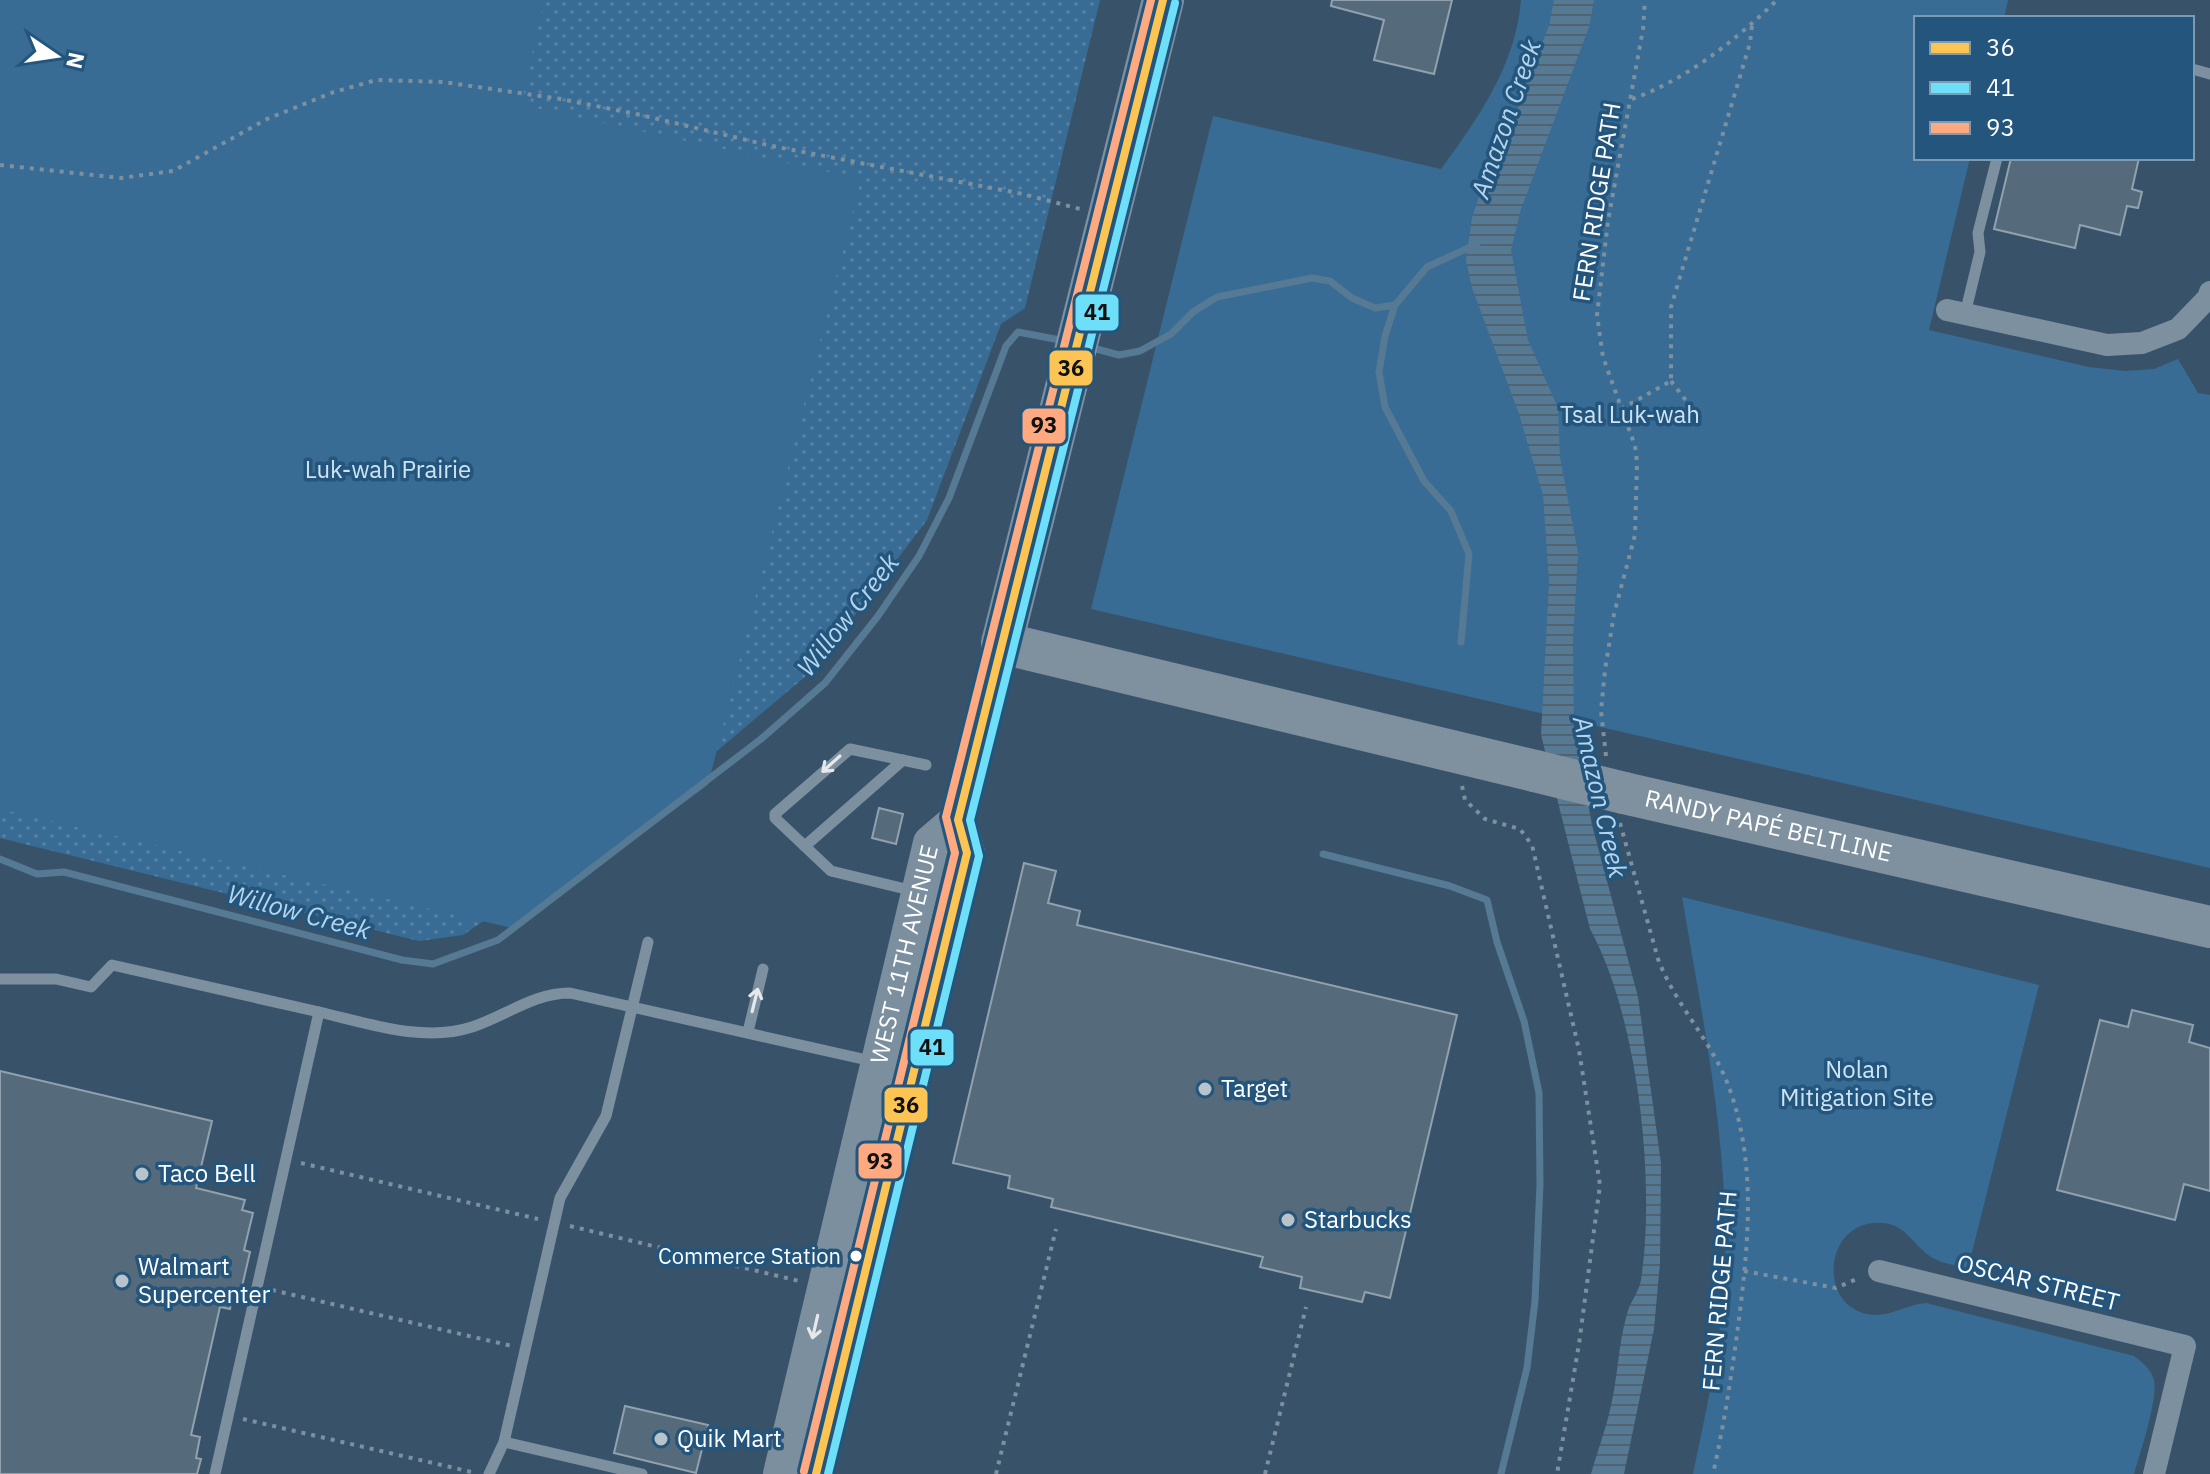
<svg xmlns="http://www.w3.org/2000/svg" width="2210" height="1474" font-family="'IBM Plex Sans',sans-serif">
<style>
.grass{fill:url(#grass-dots)}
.park{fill:#386c94}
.water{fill:url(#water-rules)}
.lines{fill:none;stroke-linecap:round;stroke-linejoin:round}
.stream{stroke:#567994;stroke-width:7}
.building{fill:#556b7c;stroke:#91a1ae;stroke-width:2}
.path{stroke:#7d90a0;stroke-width:4;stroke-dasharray:4 6;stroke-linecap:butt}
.lane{stroke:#7d90a0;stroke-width:11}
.street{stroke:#7d90a0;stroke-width:22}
.primary{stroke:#7c8f9f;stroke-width:36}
.highway{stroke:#7f909f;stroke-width:42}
.highway-bridge{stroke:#7f909f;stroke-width:42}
.bus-1-casing{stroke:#24567d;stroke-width:14}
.bus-2-casing{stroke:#24567d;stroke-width:14}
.bus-3-casing{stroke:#24567d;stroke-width:14}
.bus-1{stroke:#fcc553;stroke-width:8}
.bus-2{stroke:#6ddff8;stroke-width:8}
.bus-3{stroke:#ffa980;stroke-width:8}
.oneway{stroke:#e5e9ec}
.poi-dot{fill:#b9c3ca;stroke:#24567d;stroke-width:3}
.bus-dot{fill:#fff;stroke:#24567d;stroke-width:3}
.labels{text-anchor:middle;stroke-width:7;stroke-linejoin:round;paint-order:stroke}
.bus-label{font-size:22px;fill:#fff;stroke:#24567d;text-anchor:end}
.street-label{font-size:24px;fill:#fff;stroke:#24567d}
.park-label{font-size:24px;fill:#cce3f4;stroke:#24567d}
.poi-label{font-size:24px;fill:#fff;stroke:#24567d;text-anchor:start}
.water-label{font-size:26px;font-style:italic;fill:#b4d5ed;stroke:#24567d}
.line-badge{stroke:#24567d;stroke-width:3}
.pale-badge-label{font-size:22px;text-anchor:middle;font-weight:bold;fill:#111}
</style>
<defs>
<pattern id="grass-dots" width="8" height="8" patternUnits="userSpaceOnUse" patternTransform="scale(2)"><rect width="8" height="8" fill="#386c94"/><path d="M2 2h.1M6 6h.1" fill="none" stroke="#5682a4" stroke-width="1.8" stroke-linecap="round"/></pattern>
<pattern id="water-rules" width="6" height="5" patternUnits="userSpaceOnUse" patternTransform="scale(2)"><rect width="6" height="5" fill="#567994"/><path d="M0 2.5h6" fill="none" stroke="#516270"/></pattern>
</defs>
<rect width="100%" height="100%" fill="#385369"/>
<polygon class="grass" points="0,0 1100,0 1025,308 1001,324 927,520 813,670 647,810 463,935 419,941 0,838"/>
<g class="park">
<polygon points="0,0 544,0 521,105 861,179 708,785 512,928 0,809"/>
<path d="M 1521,0 L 2008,0 L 2004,18 L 1916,18 L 1916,158 L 1970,158 L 1929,330 L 2089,367 L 2125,371 L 2154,369 L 2178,359 L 2198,393 L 2210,395 L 2210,868 L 1091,609 L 1213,116 L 1441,169 C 1478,119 1516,64 1521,0 Z"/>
<path d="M 1682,897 L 2039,985 L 1968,1268 C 1957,1265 1943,1264 1933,1258 C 1914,1247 1907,1225 1883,1223 C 1820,1218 1816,1316 1878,1315 C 1895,1314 1909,1304 1926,1303 L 2134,1356 C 2143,1363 2151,1369 2154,1380 C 2158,1400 2140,1453 2134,1474 L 1693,1474 C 1707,1408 1722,1338 1725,1270 C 1729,1144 1703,1021 1682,897 Z"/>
</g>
<path class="water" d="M 1554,0 L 1594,0 L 1589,27 L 1521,209 L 1511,250 L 1528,340 L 1558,408 L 1560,457 L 1578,553 L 1573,640 L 1574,727 L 1592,825 L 1638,997 L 1661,1163 L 1660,1263 L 1654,1329 L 1624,1474 L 1591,1474 C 1597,1453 1605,1431 1610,1410 C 1618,1378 1618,1345 1627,1314 C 1630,1302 1639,1292 1641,1280 C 1656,1182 1638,1016 1590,929 L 1541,735 L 1549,581 L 1543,495 L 1519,414 L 1472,288 L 1466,260 L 1472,218 L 1490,164 L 1513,125 L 1526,83 L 1549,26 Z"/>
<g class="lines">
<g class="stream">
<polyline points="1395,305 1385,336 1379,372 1385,407 1424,481 1451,511 1469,554 1461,642"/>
<polyline points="1089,347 1119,355 1140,351 1171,334 1193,312 1217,297 1312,278 1330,281 1352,298 1375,308 1395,305 1427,267 1477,244"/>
<polyline points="1323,854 1450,886 1487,900 1497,942 1524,1021 1539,1093 1540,1184 1535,1301 1527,1368 1501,1474"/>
<polyline points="0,859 37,874 64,872 402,960 433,964 498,940 761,739 825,683 878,616 919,556 949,498 1006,346 1018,332 1065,341"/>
</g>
</g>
<g class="building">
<polygon points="1332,0 1452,0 1434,74 1374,60 1384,20 1331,6"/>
<polygon points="2011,158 2139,158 2132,189 2142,192 2138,208 2127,206 2120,235 2080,225 2075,248 1994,229"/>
<polygon points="879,808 903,814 896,844 872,838"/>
<polygon points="1024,863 1056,871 1048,903 1080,911 1077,925 1457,1015 1390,1298 1365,1292 1362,1302 1300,1288 1302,1277 1260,1267 1263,1257 1051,1207 1053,1199 1008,1188 1010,1176 953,1163"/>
<polygon points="2132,1010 2193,1025 2189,1042 2210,1048 2210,1191 2184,1184 2175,1220 2057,1190 2100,1020 2128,1027"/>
<polygon points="0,1071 212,1121 196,1188 245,1200 242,1210 253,1213 244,1250 250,1252 241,1291 234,1290 230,1309 220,1307 191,1435 200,1437 196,1458 201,1459 197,1474 0,1474"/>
<polygon points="625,1406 708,1425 696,1473 614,1453"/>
</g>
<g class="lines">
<g class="path">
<path d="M 1632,99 C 1686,80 1736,40 1777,0"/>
<polyline points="0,165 121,178 173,171 267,119 334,92 376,80 443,82 561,99 641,115 772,146 1023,194 1080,209"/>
<polyline points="1671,381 1700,419"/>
<polyline points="1621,409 1671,381 1671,307 1750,43 1752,25"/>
<polyline points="1606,756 1601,711 1605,670 1614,614 1635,535 1637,462 1635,446 1603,357 1597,315 1608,221 1643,29 1645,0"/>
<polyline points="1462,786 1465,800 1485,819 1520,829 1532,845 1579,1050 1600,1185 1579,1344 1557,1474"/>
<path d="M 1620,823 L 1658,959 C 1676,1007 1715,1044 1731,1093 C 1755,1164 1749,1237 1740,1311 C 1733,1366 1725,1420 1713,1474"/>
<polyline points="301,1163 538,1219"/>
<polyline points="570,1226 799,1281"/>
<polyline points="1744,1271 1836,1288 1859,1278"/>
<polyline points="272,1290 512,1346"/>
<polyline points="243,1419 476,1473"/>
<polyline points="996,1474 1056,1229"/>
<polyline points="1265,1474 1306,1307"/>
</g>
<g class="lane">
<polyline points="2192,69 2210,74"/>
<polyline points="1965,314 1980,252 1978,233 1997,158"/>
<polyline points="805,846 903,760"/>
<polyline points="914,891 831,871 775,818 775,814 850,749 926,765"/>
<polyline points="0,979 56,979 91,987 112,965 319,1012"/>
<polyline points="748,1032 763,969"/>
<polyline points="504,1442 642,1474"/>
<path d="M 215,1474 L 319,1012 C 367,1023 423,1043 472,1027 C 506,1016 533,993 570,993 L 876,1062"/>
<polyline points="489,1474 504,1442 560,1198 606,1116 648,942"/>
</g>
<g class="street">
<polyline points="1947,310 2107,345 2142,343 2178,329 2208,298 2210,292"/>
<polyline points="1879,1271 2185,1346 2154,1474"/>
</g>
<g class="primary">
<path id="s1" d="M 781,1474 L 931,843 L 958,820"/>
<polyline points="816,1474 967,853 958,820 1002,643"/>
</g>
<g class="highway">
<polyline points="1163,0 1002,643 1535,771"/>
<path id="s2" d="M 1624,793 L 2210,927"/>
</g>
<polyline class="highway-bridge" points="1535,771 1624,793"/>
<g class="bus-1-casing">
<polyline id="bus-1" points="816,1474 967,853 958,820 1163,0"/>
</g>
<g class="bus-2-casing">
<polyline id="bus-2" points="828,1474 979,856 970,820 1175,3"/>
</g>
<g class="bus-3-casing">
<polyline id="bus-3" points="804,1471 955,853 946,817 1151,0"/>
</g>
<use href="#bus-1" class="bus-1"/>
<use href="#bus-2" class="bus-2"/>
<use href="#bus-3" class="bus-3"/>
</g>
<defs><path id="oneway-shaft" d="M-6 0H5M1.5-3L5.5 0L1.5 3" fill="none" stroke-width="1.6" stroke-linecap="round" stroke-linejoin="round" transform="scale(2)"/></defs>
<g class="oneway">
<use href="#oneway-shaft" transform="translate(831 764) rotate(138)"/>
<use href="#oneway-shaft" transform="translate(755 1000) rotate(-76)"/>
<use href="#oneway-shaft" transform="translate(815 1327) rotate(103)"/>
</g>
<g class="poi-dot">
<circle cx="1205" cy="1089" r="8"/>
<circle cx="142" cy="1174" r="8"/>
<circle cx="1288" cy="1220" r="8"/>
<circle cx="122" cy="1281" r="8"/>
<circle cx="661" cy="1439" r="8"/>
</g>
<circle class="bus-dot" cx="856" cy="1256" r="7"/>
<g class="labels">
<g class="bus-label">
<text x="841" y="1264">Commerce Station</text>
</g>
<g class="street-label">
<text transform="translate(1597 202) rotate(-81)" y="8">FERN RIDGE PATH</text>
<text dy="8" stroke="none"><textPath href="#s2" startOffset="148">RANDY PAPÉ BELTLINE</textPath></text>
<text dy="8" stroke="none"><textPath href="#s1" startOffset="534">WEST 11TH AVENUE</textPath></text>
<text transform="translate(2038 1283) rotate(14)" y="8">OSCAR STREET</text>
<text transform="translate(1720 1291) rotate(-85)" y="8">FERN RIDGE PATH</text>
</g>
<g class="park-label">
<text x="1630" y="423">Tsal Luk-wah</text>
<text x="388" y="478">Luk-wah Prairie</text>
<text x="1857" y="1078">Nolan<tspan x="1857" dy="28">Mitigation Site</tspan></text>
</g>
<g class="poi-label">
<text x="1221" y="1097">Target</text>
<text x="158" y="1182">Taco Bell</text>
<text x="1304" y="1228">Starbucks</text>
<text x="138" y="1275">Walmart<tspan x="138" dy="28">Supercenter</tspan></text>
<text x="677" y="1447">Quik Mart</text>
</g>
<g class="water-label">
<text transform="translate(1506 119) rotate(-71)" y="9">Amazon Creek</text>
<text transform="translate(848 615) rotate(-52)" y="9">Willow Creek</text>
<text transform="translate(1600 797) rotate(77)" y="9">Amazon Creek</text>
<text transform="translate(299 912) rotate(15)" y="9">Willow Creek</text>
</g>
</g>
<g class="line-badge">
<rect x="1074" y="293" width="46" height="39" rx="8" fill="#6ddff8"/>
<rect x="1048" y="349" width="46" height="38" rx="8" fill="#fcc553"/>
<rect x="1021" y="407" width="46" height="38" rx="8" fill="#ffa980"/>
<rect x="909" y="1028" width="46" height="39" rx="8" fill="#6ddff8"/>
<rect x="883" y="1086" width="46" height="38" rx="8" fill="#fcc553"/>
<rect x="857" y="1142" width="46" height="38" rx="8" fill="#ffa980"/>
</g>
<g class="pale-badge-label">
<text x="1097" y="320">41</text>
<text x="1071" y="376">36</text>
<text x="1044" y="433">93</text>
<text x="932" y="1055">41</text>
<text x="906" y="1113">36</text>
<text x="880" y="1169">93</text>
</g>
<rect x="1914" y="16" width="280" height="144" fill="#24567d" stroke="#7c9ab1" stroke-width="2"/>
<rect x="1930" y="42" width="40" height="12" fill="#fcc553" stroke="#7c9ab1" stroke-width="2"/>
<text x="1986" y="56" font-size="24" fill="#ffffff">36</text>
<rect x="1930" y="82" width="40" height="12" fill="#6ddff8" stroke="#7c9ab1" stroke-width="2"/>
<text x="1986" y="96" font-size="24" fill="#ffffff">41</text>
<rect x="1930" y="122" width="40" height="12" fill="#ffa980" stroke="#7c9ab1" stroke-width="2"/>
<text x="1986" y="136" font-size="24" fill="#ffffff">93</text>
<g transform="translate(56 56) rotate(103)" stroke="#24567d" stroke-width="6" paint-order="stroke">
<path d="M0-6L14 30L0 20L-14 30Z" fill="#ffffff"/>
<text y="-12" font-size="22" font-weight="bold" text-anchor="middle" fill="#ffffff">N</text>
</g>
</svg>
